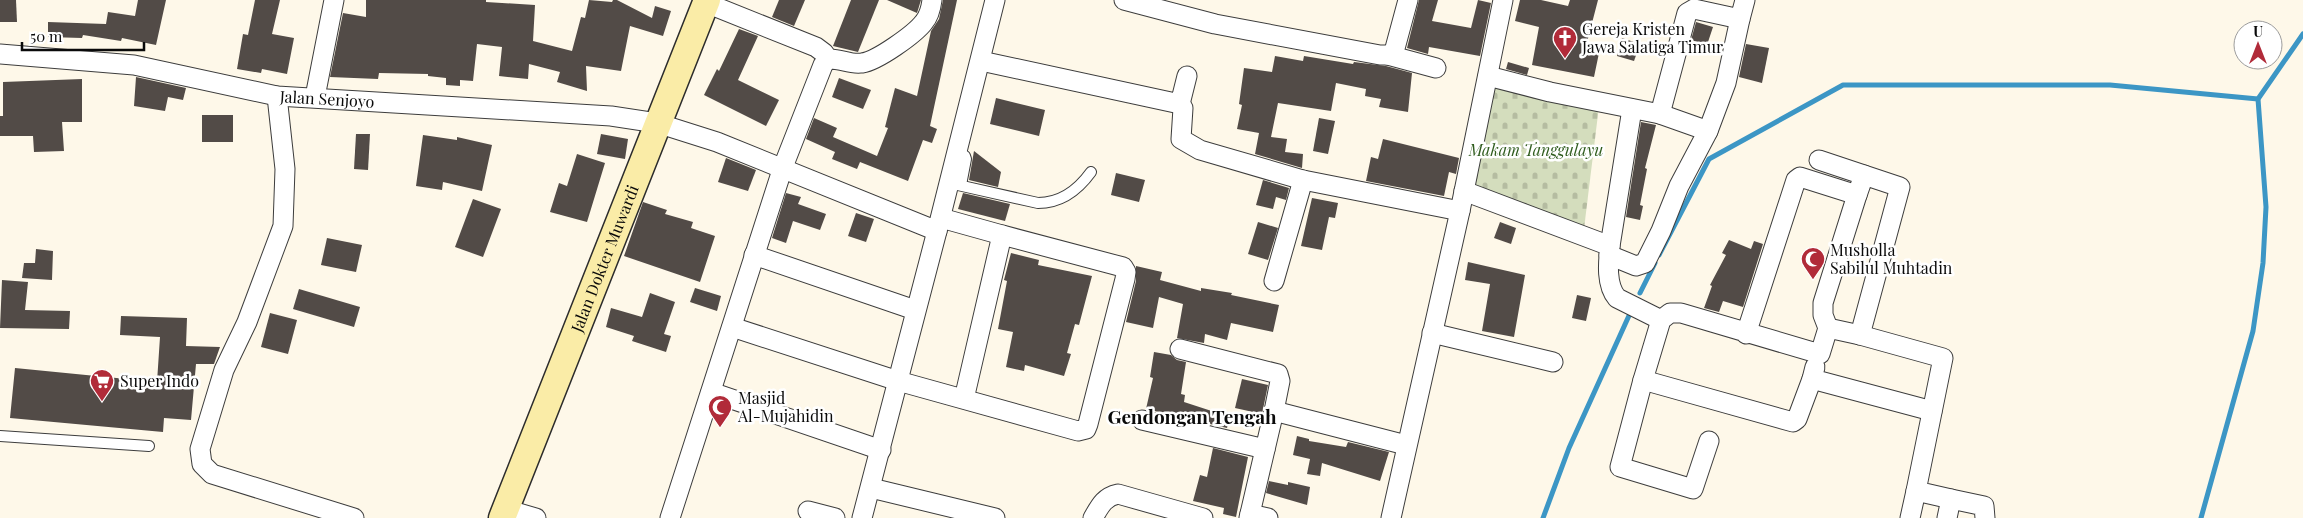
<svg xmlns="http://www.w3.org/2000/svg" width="2303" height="518" font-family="'Playfair Display',serif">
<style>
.cemetery{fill:url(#cemetery-stones)}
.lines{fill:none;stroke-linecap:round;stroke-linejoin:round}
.stream{stroke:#3c96c5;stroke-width:5}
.building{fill:#524b47}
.lane-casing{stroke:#3d3d3d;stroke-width:12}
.street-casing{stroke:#3d3d3d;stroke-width:21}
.secondary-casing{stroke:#2c2c2c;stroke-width:29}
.lane{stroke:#fff;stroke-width:10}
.street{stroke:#fff;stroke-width:19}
.secondary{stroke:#faeca7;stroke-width:26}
.labels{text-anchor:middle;stroke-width:5;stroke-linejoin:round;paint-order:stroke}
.poi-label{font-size:16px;fill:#0a0a0a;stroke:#fff;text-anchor:start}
.street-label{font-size:16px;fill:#0a0a0a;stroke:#fff}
.park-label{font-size:16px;font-style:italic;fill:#305d1f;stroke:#fff}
.quarter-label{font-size:19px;font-weight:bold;fill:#0a0a0a;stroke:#fff}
</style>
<defs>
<pattern id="cemetery-stones" width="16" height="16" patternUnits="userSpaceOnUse" patternTransform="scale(1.25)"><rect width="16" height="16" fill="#d4ddbd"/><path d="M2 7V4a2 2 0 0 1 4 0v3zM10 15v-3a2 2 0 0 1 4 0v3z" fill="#b5bca1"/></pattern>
</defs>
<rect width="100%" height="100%" fill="#fef8e9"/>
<polygon class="cemetery" points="1492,83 1599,106 1584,229 1471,186"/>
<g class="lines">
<g class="stream">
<polyline points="1659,255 1709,159 1843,85 2110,85 2258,99"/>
<polyline points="1640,293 1655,263"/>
<polyline points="1543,518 1569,448 1632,309"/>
<polyline points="2201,518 2253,331 2263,263 2266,207 2258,99 2303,34"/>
</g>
</g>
<g class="building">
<polygon points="0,0 16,0 17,22 0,22"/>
<polygon points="138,0 166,0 156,45 122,38 121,41 83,35 82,38 48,37 48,22 106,24 108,12 135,16"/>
<polygon points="255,0 280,0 272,34 294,38 287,74 262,69 261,73 237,69 243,34 248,35"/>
<polygon points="366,0 486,0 486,2 535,5 533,41 572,51 581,17 585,18 589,0 612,2 613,0 617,0 652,18 655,6 671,11 663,36 630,26 621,71 586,66 587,91 557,82 560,72 529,64 528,79 499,76 502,47 477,44 473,81 460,80 460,86 446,85 446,78 428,76 428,74 379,73 378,79 330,77 343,13 366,17"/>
<polygon points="779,0 805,0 794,26 772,17"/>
<polygon points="851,0 879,0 858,52 833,46"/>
<polygon points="887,0 921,0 917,13"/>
<polygon points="943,0 957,0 930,126 937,129 932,143 923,140 908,181 860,162 857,169 832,159 835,152 806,139 814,118 837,128 833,137 877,156 888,128 885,127 895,88 917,96 931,31 939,19"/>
<polygon points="1419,0 1438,0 1432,21 1471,28 1478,0 1491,3 1480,56 1429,47 1428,54 1407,48"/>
<polygon points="1520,0 1541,0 1568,6 1570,0 1598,0 1585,50 1599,53 1594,77 1532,65 1539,27 1515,21"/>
<polygon points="1696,22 1713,27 1707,45 1691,40"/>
<polygon points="739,29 758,36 738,80 779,100 766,126 704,95 717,69 719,71"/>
<polygon points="1622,38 1640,44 1634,61 1617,56"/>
<polygon points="1746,44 1769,48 1762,83 1739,77"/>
<polygon points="1275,56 1303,61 1304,56 1353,64 1354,62 1386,66 1412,73 1408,112 1379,107 1381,99 1365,96 1366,89 1336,83 1331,111 1278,103 1271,137 1287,139 1285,152 1303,154 1302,168 1255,154 1259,133 1237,129 1242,105 1239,104 1244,68 1272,72"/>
<polygon points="1508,62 1529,68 1527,75 1506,69"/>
<polygon points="136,77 186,88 183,100 168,97 165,111 134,106"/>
<polygon points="839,78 871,90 863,109 832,97"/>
<polygon points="82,79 82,122 62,122 64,151 34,152 33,136 0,136 0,116 3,116 3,82"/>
<polygon points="996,98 1045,110 1039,136 990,124"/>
<rect x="202" y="115" width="31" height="27"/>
<polygon points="1319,118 1335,121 1328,154 1313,151"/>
<polygon points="1641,122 1656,125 1645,168 1647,169 1640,205 1643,206 1640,220 1626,217"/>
<polygon points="356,134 370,134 368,170 354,169"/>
<polygon points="601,134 628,139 625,159 597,154"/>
<polygon points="423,135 457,140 457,137 492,145 482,191 443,182 442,190 416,186"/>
<polygon points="1383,139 1459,158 1456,174 1449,172 1444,196 1366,181 1371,157 1378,159"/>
<polygon points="974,151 1001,172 998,187 969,180"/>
<polygon points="577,154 605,163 587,222 550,212 559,183 567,186"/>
<polygon points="726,158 756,170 748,191 718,182"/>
<polygon points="1116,173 1145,180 1139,202 1111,195"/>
<polygon points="1263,180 1289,188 1286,200 1276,197 1273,209 1256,205"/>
<polygon points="786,193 801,197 798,204 826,214 820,230 793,221 786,243 772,238"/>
<polygon points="963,193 1010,204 1005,221 958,209"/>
<polygon points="1312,198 1338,203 1335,218 1329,217 1322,250 1301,246"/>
<polygon points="473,199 501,209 483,257 455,247"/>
<polygon points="643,202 667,210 665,214 693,222 691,228 715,236 700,282 624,256"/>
<polygon points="856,213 874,219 866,242 848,236"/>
<polygon points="1258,222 1278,228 1268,260 1248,254"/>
<polygon points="1500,222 1516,228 1511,244 1494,238"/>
<polygon points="327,238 362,245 356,272 321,265"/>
<polygon points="1729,240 1751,249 1754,241 1763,244 1743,307 1723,301 1719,312 1704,308 1712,286 1710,285 1726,255 1722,253"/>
<polygon points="36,249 53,251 52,280 22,278 24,263 35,263"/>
<polygon points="1011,253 1039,260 1038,265 1092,276 1079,325 1075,324 1067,353 1071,354 1064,376 1025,365 1024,371 1006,367 1013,332 998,329 1007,281 1004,280"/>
<polygon points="1468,262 1525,275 1514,337 1482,331 1490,284 1465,280"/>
<polygon points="1136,266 1162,272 1160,280 1201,291 1201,288 1232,293 1231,295 1279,305 1273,332 1231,323 1227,340 1205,334 1204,343 1177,338 1183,304 1159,297 1153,328 1126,322 1136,281"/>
<polygon points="2,280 28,282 25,310 70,311 69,329 0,328"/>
<polygon points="695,288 721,296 717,311 690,302"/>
<polygon points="299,289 360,307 354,327 293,309"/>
<polygon points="650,293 675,302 664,334 671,336 666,352 632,341 634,336 606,327 611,308 642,317"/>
<polygon points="1577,295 1591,298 1586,321 1572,318"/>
<polygon points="270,313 297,320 288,354 261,347"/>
<polygon points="121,316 187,318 186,346 220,347 214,364 196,364 191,420 164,418 163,432 10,418 15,368 157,382 160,337 120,335"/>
<polygon points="1154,352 1171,355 1177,360 1186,362 1181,394 1185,395 1184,402 1230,417 1227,428 1146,409 1153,378 1150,377"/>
<polygon points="1242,379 1268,385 1262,414 1235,408"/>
<polygon points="1297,436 1309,439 1309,441 1346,447 1348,442 1389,452 1380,481 1322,463 1320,476 1307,474 1310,459 1293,455"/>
<polygon points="1213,448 1248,457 1236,517 1223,514 1224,508 1193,501 1200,475 1207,477"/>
<polygon points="1269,481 1288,485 1288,482 1310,487 1307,505 1266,493"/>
</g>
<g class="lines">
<g class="lane-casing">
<g id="lane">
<polyline points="957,150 965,156 966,159 961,185"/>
<path d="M 949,183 L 1038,203 C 1061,203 1078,190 1091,172"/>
<polyline points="0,436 149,446"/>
</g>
</g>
<g class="street-casing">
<g id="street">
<polyline points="1124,0 1215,24 1380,55 1388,55 1394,52 1408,0"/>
<polyline points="706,3 816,47 824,53 828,59"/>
<path id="s1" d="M 0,54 L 134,65 L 277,96 L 611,116 L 657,123 L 717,142 L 937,231 L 995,0"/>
<polyline points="1388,55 1436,68"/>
<polyline points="981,61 1180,104 1187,76"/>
<polyline points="1488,76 1550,92 1660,114 1687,13 1694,9 1740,19 1745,0"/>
<polyline points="277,96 285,169 283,226 247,322 224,370 200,449 202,464 212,474 354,518"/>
<polyline points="315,97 334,0"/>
<polyline points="1180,104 1183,108 1181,139 1200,150 1303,180 1460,211"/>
<polyline points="1708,131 1726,83 1740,19"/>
<polyline points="1819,160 1864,175"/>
<path d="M 1464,191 L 1610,246 C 1608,263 1606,285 1617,298 L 1661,320"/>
<polyline points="1857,195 1864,175 1900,187 1860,335"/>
<polyline points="941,218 1002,235"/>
<polyline points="1610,246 1632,109"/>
<polyline points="754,255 915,310"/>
<polyline points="1609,255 1636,266 1645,263 1661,231 1679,186 1708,131 1660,114"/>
<polyline points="1274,281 1303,180"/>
<polyline points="732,327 898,381 1078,431 1086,429 1088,424 1125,279 1126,272 1123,267 1002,235 964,399"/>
<polyline points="1828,328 1860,335 1943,358 1916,491 1951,499 1947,518"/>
<polyline points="1432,333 1553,362"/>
<polyline points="1180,349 1278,374 1280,381 1274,411"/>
<polyline points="1815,367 1812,379 1932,411"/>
<polyline points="1643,380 1793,422 1797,419 1812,379"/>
<polyline points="711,392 881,450"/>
<polyline points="1142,420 1265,449"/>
<polyline points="1709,441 1693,489 1620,467 1643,380 1661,320 1670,313 1681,313 1820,354 1828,328 1823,315 1823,303 1857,195 1800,177 1796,180 1746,334"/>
<polyline points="871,488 995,518"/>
<polyline points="1951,499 1984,506 1985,518"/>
<polyline points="505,509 536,518"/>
<polyline points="808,511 835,518"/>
<polyline points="1250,514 1268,518"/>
<path d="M 670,518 L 783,167 L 823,65 L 828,59 C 840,58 850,65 862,63 C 877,61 915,34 924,22 C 929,16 931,8 932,0"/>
<polyline points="862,518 937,231"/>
<path d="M 1093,518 C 1100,506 1104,497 1118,494 L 1203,518"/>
<polyline points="1249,518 1274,411 1406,445"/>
<polyline points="1391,518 1460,211 1503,0"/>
<polyline points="1910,518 1916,491"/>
</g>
</g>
<g class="secondary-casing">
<g id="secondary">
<path id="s2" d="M 502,518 L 707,0"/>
</g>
</g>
<use href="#lane" class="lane"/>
<use href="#street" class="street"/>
<use href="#secondary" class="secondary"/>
</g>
<defs>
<g id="church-pin" transform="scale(1.25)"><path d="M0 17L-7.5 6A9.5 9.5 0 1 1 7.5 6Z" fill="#b12b39" stroke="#fff"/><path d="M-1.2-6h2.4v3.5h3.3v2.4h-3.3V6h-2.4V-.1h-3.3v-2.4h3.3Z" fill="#fff"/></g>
<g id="mosque-pin" transform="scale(1.25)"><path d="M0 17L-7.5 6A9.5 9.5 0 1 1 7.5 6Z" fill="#b12b39" stroke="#fff"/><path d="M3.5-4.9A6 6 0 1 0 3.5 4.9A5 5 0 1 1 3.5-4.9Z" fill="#fff"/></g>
<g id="supermarket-pin" transform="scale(1.25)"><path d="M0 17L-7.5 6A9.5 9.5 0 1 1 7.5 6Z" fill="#b12b39" stroke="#fff"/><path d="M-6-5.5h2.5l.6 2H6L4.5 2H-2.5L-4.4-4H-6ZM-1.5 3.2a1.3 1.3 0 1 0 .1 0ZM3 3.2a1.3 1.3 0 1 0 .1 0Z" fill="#fff"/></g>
</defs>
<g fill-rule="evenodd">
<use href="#church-pin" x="1565" y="38"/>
<use href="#mosque-pin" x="1813" y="259"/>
<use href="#supermarket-pin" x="102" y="381"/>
<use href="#mosque-pin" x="720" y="407"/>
</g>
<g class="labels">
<g class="poi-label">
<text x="1582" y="35">Gereja Kristen<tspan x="1582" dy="18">Jawa Salatiga Timur</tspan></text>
<text x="1830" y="256">Musholla<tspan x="1830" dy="18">Sabilul Muhtadin</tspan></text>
<text x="120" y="387">Super Indo</text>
<text x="738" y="404">Masjid<tspan x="738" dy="18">Al-Mujahidin</tspan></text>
</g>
<g class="street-label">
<text dy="6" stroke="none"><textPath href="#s1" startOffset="331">Jalan Senjoyo</textPath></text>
<text dy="6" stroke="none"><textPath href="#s2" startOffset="279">Jalan Dokter Muwardi</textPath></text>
</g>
<g class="park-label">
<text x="1536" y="156">Makam Tanggulayu</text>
</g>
<g class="quarter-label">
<text x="1192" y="424">Gendongan Tengah</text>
</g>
</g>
<g transform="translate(2258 45)"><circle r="24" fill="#ffffff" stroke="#9d9d9d"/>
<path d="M0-4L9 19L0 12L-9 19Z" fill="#b12b39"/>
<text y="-8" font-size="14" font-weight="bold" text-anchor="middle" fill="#0a0a0a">U</text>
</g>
<path d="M22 42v8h122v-8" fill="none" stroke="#0a0a0a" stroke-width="2.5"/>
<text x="30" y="42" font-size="15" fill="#0a0a0a" stroke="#ffffff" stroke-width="4" paint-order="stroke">50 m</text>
</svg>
